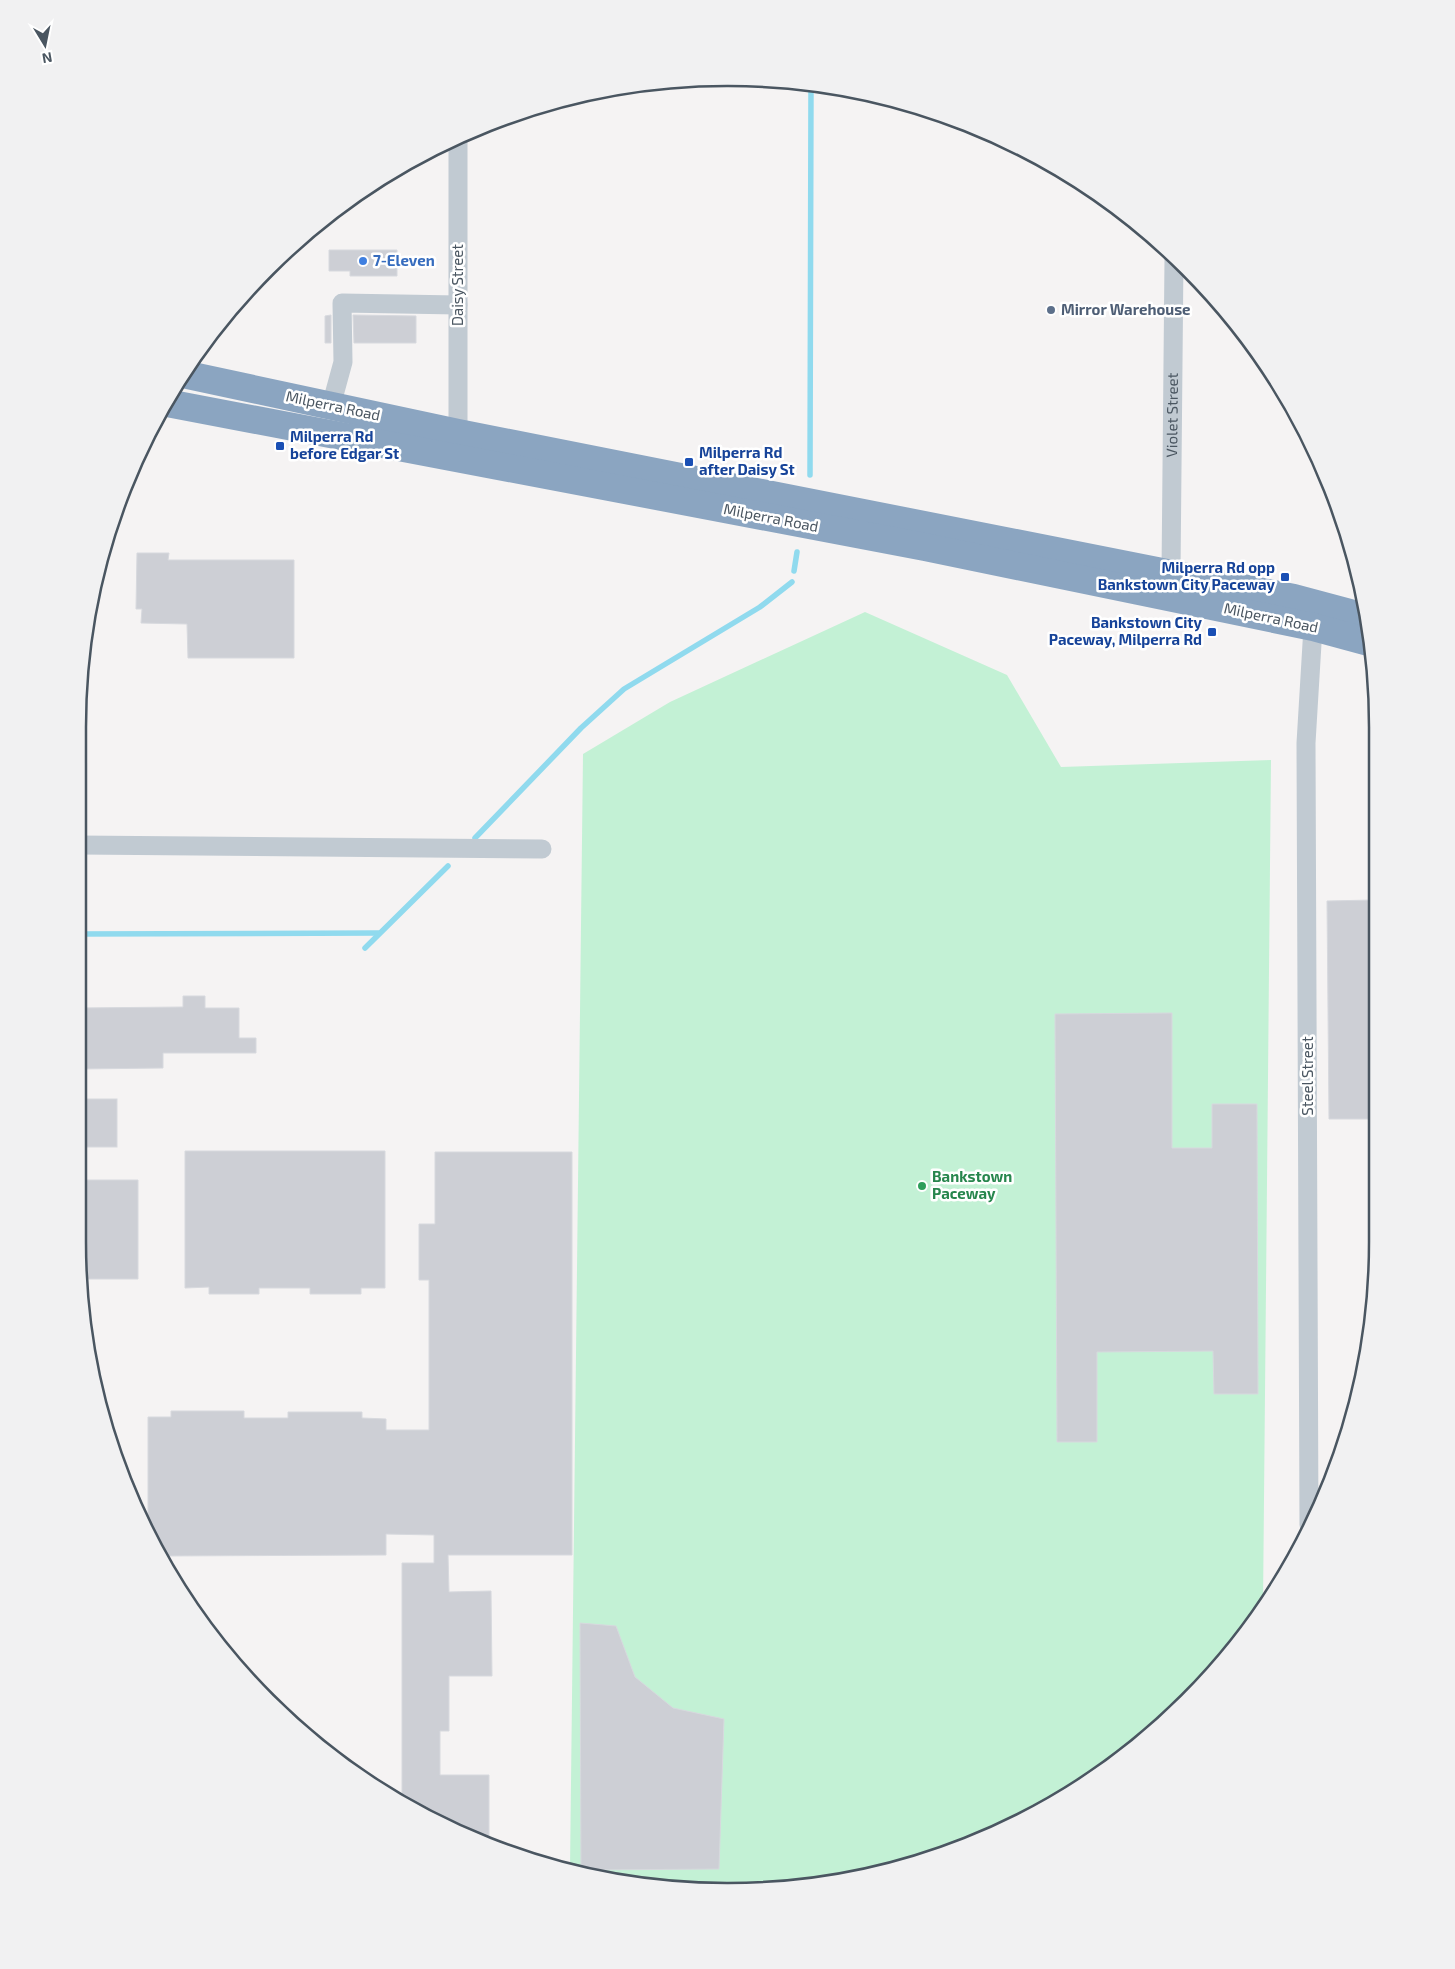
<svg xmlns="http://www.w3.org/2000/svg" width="1455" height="1969" font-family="'Exo 2',sans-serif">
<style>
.green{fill:#c3f1d5}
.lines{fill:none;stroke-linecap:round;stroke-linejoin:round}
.stream{stroke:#90daee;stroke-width:5.5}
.building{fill:#cdcfd5;stroke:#d7d9de}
.minor{stroke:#c1cad2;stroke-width:19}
.highway{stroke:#8ba5c1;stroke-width:28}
.shop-dot{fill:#3f7fe0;stroke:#fff;stroke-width:2}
.service-dot{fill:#5c6f8a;stroke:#fff;stroke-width:2}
.transit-dot{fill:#1a4fb4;stroke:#fff;stroke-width:2}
.leisure-dot{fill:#2e9e5b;stroke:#fff;stroke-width:2}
.labels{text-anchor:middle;stroke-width:5;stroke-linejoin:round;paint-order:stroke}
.shop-label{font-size:15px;font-weight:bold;fill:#366cbe;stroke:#fff;text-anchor:start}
.street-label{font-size:15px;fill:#4a5661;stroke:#fff}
.service-label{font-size:15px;font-weight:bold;fill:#4e5e75;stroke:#fff;text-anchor:start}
.transit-label{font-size:15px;font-weight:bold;fill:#164399;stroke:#fff;text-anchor:start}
.leisure-label{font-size:15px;font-weight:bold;fill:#27864d;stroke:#fff;text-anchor:start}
.rim{fill:none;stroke:#4a5661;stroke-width:2.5}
</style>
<rect width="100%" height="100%" fill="#f5f3f3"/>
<polygon class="green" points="865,612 1007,675 1061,767 1271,760 1263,1605 1216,1670 1123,1757 977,1842 821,1884 623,1881 570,1869 583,754 670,702"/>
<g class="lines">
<g class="stream">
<polyline points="810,475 811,83"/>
<polyline points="794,571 797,552"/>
<polyline points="475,838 581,728 624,689 760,607 792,582"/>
<polyline points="78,934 378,933"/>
<polyline points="365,948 448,866"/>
</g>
</g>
<g class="building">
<polygon points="329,250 397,250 397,276 350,276 350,271 329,271"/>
<polygon points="331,315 331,343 325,343 325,316"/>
<polygon points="353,315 416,316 416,343 354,343"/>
<polygon points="137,553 169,553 168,560 294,560 294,658 188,658 187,624 141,623 142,609 136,609"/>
<polygon points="1374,900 1375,1119 1329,1119 1327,901"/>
<polygon points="183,996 205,996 205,1008 239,1008 239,1038 256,1038 256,1053 163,1053 163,1068 78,1069 78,1008 183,1007"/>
<polygon points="1172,1013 1172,1148 1212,1148 1212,1104 1257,1104 1258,1394 1214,1394 1213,1351 1097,1352 1097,1442 1057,1442 1055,1014"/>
<rect x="78" y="1099" width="39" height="48"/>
<polygon points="185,1151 385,1151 385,1288 361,1288 361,1294 310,1294 310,1288 259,1288 259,1294 209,1294 209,1287 185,1288"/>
<polygon points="435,1152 572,1152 572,1555 448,1555 449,1592 491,1591 492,1676 449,1676 449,1731 440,1731 440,1775 489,1775 489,1845 440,1825 402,1799 402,1563 434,1563 434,1535 386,1534 386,1555 162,1556 148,1530 148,1417 171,1417 171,1411 244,1411 244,1418 288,1418 288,1412 362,1412 362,1418 386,1419 386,1430 429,1430 429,1280 419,1280 419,1224 435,1224"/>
<polygon points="78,1180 138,1180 138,1279 86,1279 86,1249 78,1249"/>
<polygon points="580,1623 616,1626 635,1677 673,1708 724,1719 719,1869 581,1870"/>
</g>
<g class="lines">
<g class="minor">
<polyline points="458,138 458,433"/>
<polyline points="331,406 343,362 342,303 458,305"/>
<path id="s1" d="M 1171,573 L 1174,258"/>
<polyline points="78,845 542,849"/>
<polyline points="1309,1525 1306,743 1313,627"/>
</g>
<g class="highway">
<polyline points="183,374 458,433 1294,598 1365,617"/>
<polyline points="167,403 925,547 1313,627 1372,643"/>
</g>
</g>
<circle class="shop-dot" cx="363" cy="261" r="5"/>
<circle class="service-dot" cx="1051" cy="310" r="5"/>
<g class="transit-dot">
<rect x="275" y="441" width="10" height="10" rx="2.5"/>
<rect x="684" y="457" width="10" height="10" rx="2.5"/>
<rect x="1280" y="572" width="10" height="10" rx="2.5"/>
<rect x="1207" y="627" width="10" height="10" rx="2.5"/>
</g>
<circle class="leisure-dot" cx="922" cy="1186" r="5"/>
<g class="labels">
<g class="shop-label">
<text x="373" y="266">7-Eleven</text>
</g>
<g class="street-label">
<text transform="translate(458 285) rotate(-90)" y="5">Daisy Street</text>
<text transform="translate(333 406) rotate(12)" y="5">Milperra Road</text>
<text dy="5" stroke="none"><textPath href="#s1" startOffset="158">Violet Street</textPath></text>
<text transform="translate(771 518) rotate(11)" y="5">Milperra Road</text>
<text transform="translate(1271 618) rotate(12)" y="5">Milperra Road</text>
<text transform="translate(1308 1076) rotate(-90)" y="5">Steel Street</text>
</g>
<g class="service-label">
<text x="1061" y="315">Mirror Warehouse</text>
</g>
<g class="transit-label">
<text x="290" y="442">Milperra Rd<tspan x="290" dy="17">before Edgar St</tspan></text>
<text x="699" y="458">Milperra Rd<tspan x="699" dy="17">after Daisy St</tspan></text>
<text x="1275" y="573" text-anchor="end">Milperra Rd opp<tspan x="1275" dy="17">Bankstown City Paceway</tspan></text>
<text x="1202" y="628" text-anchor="end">Bankstown City<tspan x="1202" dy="17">Paceway, Milperra Rd</tspan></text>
</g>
<g class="leisure-label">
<text x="932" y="1182">Bankstown<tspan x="932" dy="17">Paceway</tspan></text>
</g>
</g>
<path d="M0 0H1455V1969H0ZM727 86H728A641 641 0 0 1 1369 727V1242A641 641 0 0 1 728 1883H727A641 641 0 0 1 86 1242V727A641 641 0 0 1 727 86Z" fill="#f1f1f2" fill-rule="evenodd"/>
<path class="rim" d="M727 86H728A641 641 0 0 1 1369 727V1242A641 641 0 0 1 728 1883H727A641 641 0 0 1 86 1242V727A641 641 0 0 1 727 86Z"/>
<g transform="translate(45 45) rotate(170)" stroke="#ffffff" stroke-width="4" paint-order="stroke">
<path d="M0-4L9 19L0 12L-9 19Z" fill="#4a5661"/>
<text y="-8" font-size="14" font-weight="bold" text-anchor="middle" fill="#4a5661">N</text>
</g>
</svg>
